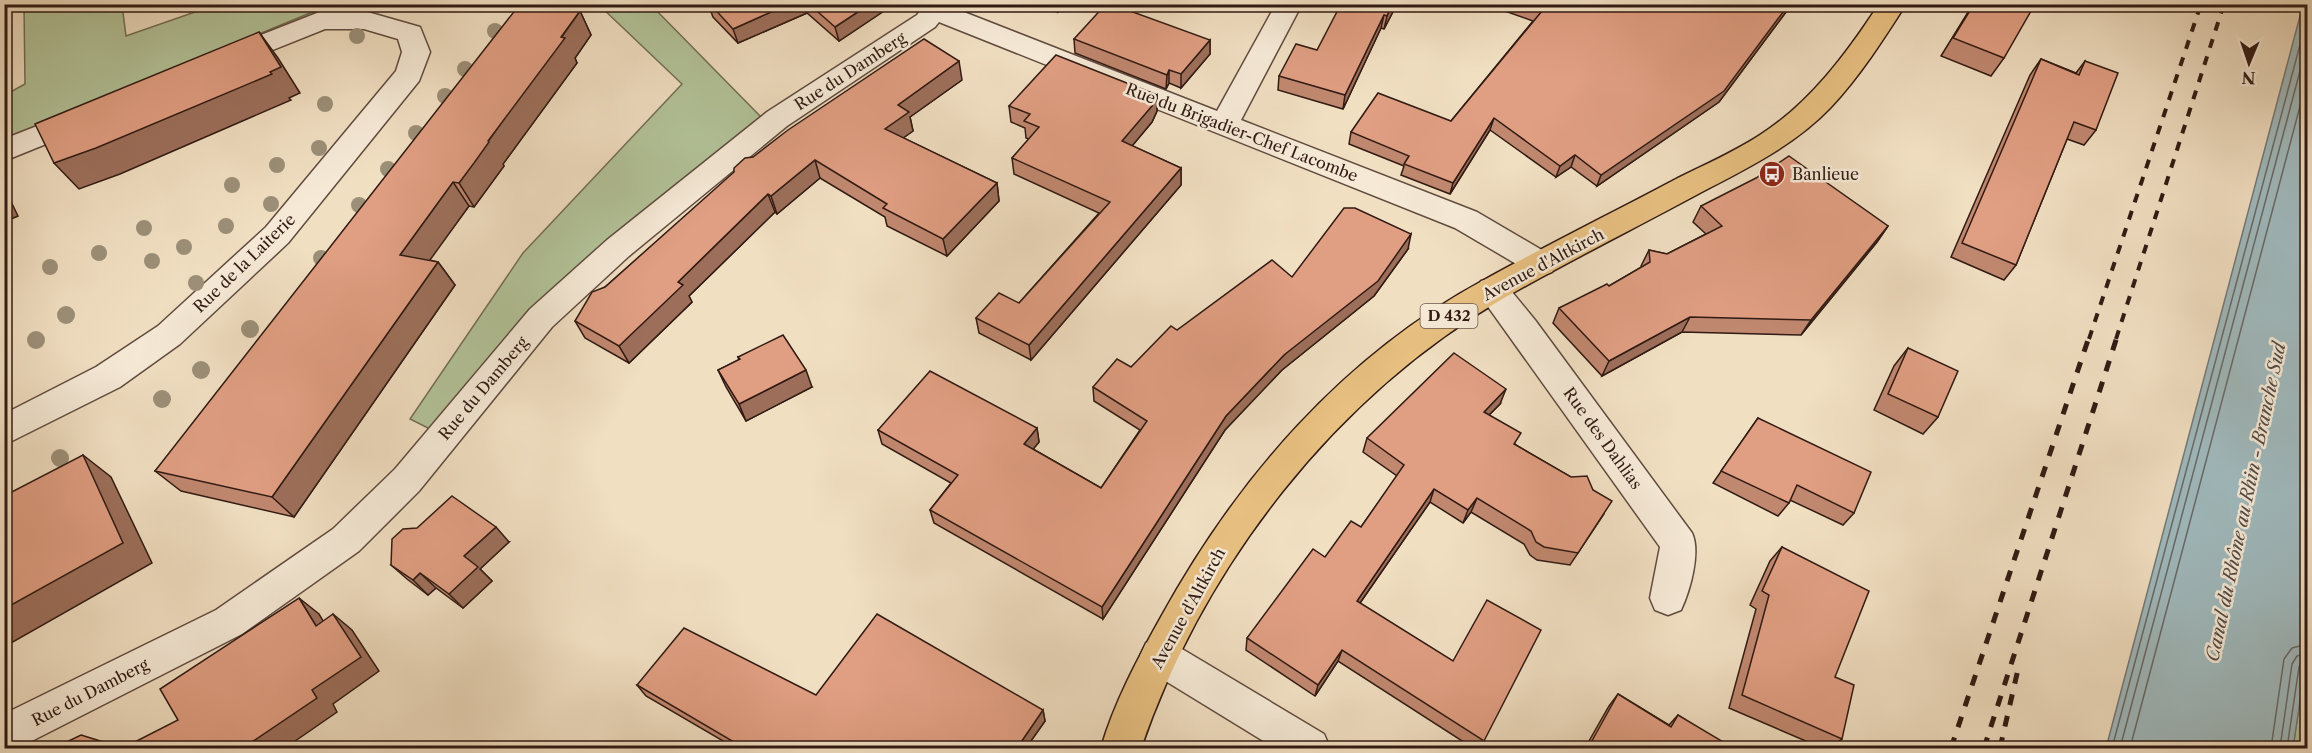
<svg xmlns="http://www.w3.org/2000/svg" width="2312" height="753" font-family="'Libre Caslon Text',serif">
<style>
.green{fill:#b3c399;stroke:#726e56;stroke-width:1.5}
.water{fill:#a0babe;stroke:#737a7a;stroke-width:1.5}
.lines{fill:none;stroke-linecap:round;stroke-linejoin:round}
.shore{stroke:#686a68;stroke-width:1.5}
.minor-casing{stroke:#604b3f;stroke-width:3}
.major-casing{stroke:#301a13;stroke-width:3}
.minor{fill:#f6ead7;fill-rule:evenodd}
.major{fill:#e8c081;fill-rule:evenodd}
.rail-far1{stroke:#301a13;stroke-width:4;stroke-dasharray:9 9;stroke-linecap:butt}
.rail{stroke:#301a13;stroke-width:5;stroke-dasharray:11 11;stroke-linecap:butt}
.tree{fill:#9c8f78}
.wall{fill:#c18870;stroke:#301a13;stroke-width:1.5}
.shaded-wall{fill:#9d6f5b;stroke:#301a13;stroke-width:1.5}
.building{fill:#e09e82;stroke:#301a13;stroke-width:1.5}
.labels{text-anchor:middle;stroke-width:5;stroke-linejoin:round;paint-order:stroke}
.shield{fill:#f6ead7;stroke:#6b584e;stroke-width:1.5}
.shield-label{font-size:15px;font-weight:bold;fill:#301a13}
.street-label{font-size:16px;fill:#301a13;stroke:#f6ead7}
.poi-label{font-size:16px;fill:#301a13;stroke:#f6ead7;text-anchor:start}
.water-label{font-size:18px;font-style:italic;fill:#524a46;stroke:#f6ead7}
</style>
<rect width="100%" height="100%" fill="#f1dfc2"/>
<filter id="stains"><feTurbulence type="fractalNoise" baseFrequency=".00333" numOctaves="4"/><feColorMatrix values="0 0 0 0 .2 0 0 0 0 .09 0 0 0 0 .02 0 0 0 .5 -.17"/></filter>
<radialGradient id="worn" r=".72"><stop offset=".6" stop-color="#630" stop-opacity="0"/><stop offset="1" stop-color="#630" stop-opacity=".3"/></radialGradient>
<g class="green">
<polygon points="24,5 122,5 126,36 215,5 349,5 310,13 5,139 5,95 25,84"/>
<polygon points="599,5 651,5 761,117 434,431 410,419 523,253 682,84"/>
<polygon points="2307,647 2307,748 2293,748"/>
</g>
<polygon class="water" points="2307,5 2308,647 2293,748 2106,748 2300,16"/>
<g class="lines">
<g class="shore">
<polyline points="2112,748 2308,15"/>
<polyline points="2120,748 2308,41"/>
<polyline points="2130,748 2308,76"/>
<polyline points="2271,748 2284,659 2292,648 2308,644"/>
<polyline points="2280,748 2292,664 2297,656 2308,653"/>
<polyline points="2287,748 2299,667 2302,662 2308,661"/>
</g>
<g class="minor-casing">
<g id="minor">
<polygon points="925,4 953,4 951,7 1217,111 1276,4 1302,4 1241,120 1477,212 1552,256 1556,264 1552,272 1541,276 1530,272 1455,228 939,22 935,27 787,126 629,256 552,327 419,491 359,551 242,634 18,748 4,748 4,714 216,610 333,529 395,469 530,309 607,240 767,112 917,15"/>
<polygon points="322,11 364,11 420,27 430,52 419,81 288,243 180,344 120,387 4,445 4,414 96,367 158,326 266,227 396,71 402,52 398,39 364,29 325,29 225,69 215,67 211,60 215,53"/>
<polygon points="83,108 93,111 97,118 93,125 4,161 4,139"/>
<path d="M 1492,278 L 1503,281 L 1535,320 L 1692,533 C 1701,552 1690,591 1681,610 L 1668,615 L 1655,610 L 1650,598 L 1660,547 L 1476,290 L 1481,281 Z"/>
<polygon points="1159,638 1172,643 1324,734 1330,748 1275,748 1146,669 1140,656 1146,643"/>
</g>
</g>
<g class="major-casing">
<path id="major" d="M 1879,4 L 1906,4 C 1883,40 1860,76 1831,107 C 1794,146 1745,169 1698,194 C 1633,229 1567,262 1504,298 C 1335,396 1204,565 1141,748 L 1101,748 C 1114,703 1138,658 1161,617 C 1237,479 1343,356 1484,280 C 1547,245 1612,213 1676,179 C 1704,165 1734,152 1760,135 C 1810,103 1847,53 1879,4 Z"/>
</g>
<use href="#minor" class="minor"/>
<use href="#major" class="major"/>
<g class="rail-far1">
<polyline points="2089,339 2201,4"/>
<polyline points="2116,339 2224,4"/>
</g>
<g class="rail">
<polyline points="1951,748 2089,337"/>
<polyline points="1984,748 2117,337"/>
<polyline points="2000,748 2019,665"/>
</g>
</g>
<g class="tree">
<circle cx="495" cy="31" r="8"/>
<circle cx="357" cy="36" r="8"/>
<circle cx="465" cy="69" r="8"/>
<circle cx="445" cy="96" r="8"/>
<circle cx="325" cy="104" r="8"/>
<circle cx="416" cy="133" r="8"/>
<circle cx="319" cy="148" r="8"/>
<circle cx="277" cy="165" r="8"/>
<circle cx="388" cy="169" r="8"/>
<circle cx="232" cy="185" r="8"/>
<circle cx="271" cy="204" r="8"/>
<circle cx="359" cy="205" r="8"/>
<circle cx="226" cy="226" r="8"/>
<circle cx="144" cy="228" r="8"/>
<circle cx="184" cy="247" r="8"/>
<circle cx="99" cy="253" r="8"/>
<circle cx="321" cy="258" r="8"/>
<circle cx="152" cy="261" r="8"/>
<circle cx="50" cy="267" r="8"/>
<circle cx="196" cy="283" r="8"/>
<circle cx="66" cy="315" r="9"/>
<circle cx="250" cy="329" r="9"/>
<circle cx="36" cy="340" r="9"/>
<circle cx="201" cy="370" r="9"/>
<circle cx="162" cy="399" r="9"/>
<circle cx="60" cy="458" r="9"/>
</g>
<g class="wall">
<polygon points="708,4 883,4 884,11 839,41 807,13 738,43 713,17"/>
<polygon points="1021,4 1068,4 1058,12"/>
<polygon points="1397,4 1384,29 1381,28 1343,109 1278,90 1279,76 1317,50"/>
<polygon points="1485,4 1792,4 1719,102 1597,186 1571,167 1556,177 1490,130 1450,194 1401,175 1404,166 1349,144 1351,132 1451,121 1533,21"/>
<polygon points="1973,4 2004,58 1991,76 1941,56"/>
<polygon points="580,11 591,35 575,58 577,63 503,164 504,166 474,207 469,206 429,260 438,262 455,285 294,517 181,491 155,471"/>
<polygon points="1074,39 1210,40 1210,54 1181,88 1169,83 1166,89 1075,53"/>
<polygon points="2041,59 2076,73 2085,61 2096,130 2084,145 2067,139 2016,265 2004,280 1951,257 2030,75"/>
<polygon points="962,80 910,117 913,131 903,138 997,183 999,201 947,256 887,226 885,217 820,178 777,214 775,212 689,296 692,302 629,363 585,338 575,321 605,287 753,157"/>
<polygon points="1157,95 1157,111 1152,122 1132,146 1181,168 1181,185 1031,360 979,333 976,318 1019,303 1099,213 1014,174 1012,158 1029,139 1026,138 1025,128 1011,122 1009,106"/>
<polygon points="1701,206 1888,226 1877,242 1801,335 1682,332 1602,376 1553,323 1559,308 1609,286 1642,267 1641,266 1649,250 1667,254 1706,234 1693,222"/>
<polygon points="1408,249 1374,296 1282,370 1225,430 1103,619 934,523 930,510 951,483 882,444 878,430 1037,428 1039,442 1033,449 1101,488 1140,430 1094,401 1093,387 1131,367 1177,330 1292,277"/>
<polygon points="1908,348 1938,417 1923,434 1874,410 1894,366"/>
<polygon points="738,357 812,387 746,421 726,387 718,370 739,360"/>
<polygon points="1500,404 1489,415 1516,445 1593,490 1604,514 1570,565 1537,560 1530,555 1524,544 1471,512 1463,523 1430,502 1360,603 1484,741 1479,748 1473,748 1338,661 1315,696 1246,650 1247,638 1325,557 1361,527 1397,476 1363,452 1367,438"/>
<polygon points="1758,418 1854,513 1843,525 1790,500 1789,503 1778,516 1713,483"/>
<polygon points="509,542 480,569 492,581 463,608 436,588 428,595 407,579 391,565"/>
<polygon points="1782,547 1835,677 1842,739 1829,748 1822,748 1729,708 1756,609 1750,605 1770,561"/>
<polygon points="637,685 816,695 1043,710 1045,721 1026,748 735,748 646,696"/>
<polygon points="1618,694 1669,725 1678,715 1729,748 1585,748 1609,706"/>
</g>
<g class="shaded-wall">
<polygon points="789,4 804,4 807,13 738,43 733,29"/>
<polygon points="870,4 883,4 884,11 839,41 835,27"/>
<polygon points="1057,4 1068,4 1058,12"/>
<polygon points="1392,4 1397,4 1384,29 1387,16"/>
<polygon points="1789,4 1792,4 1719,102 1597,186 1601,175"/>
<polygon points="580,11 591,35 575,58 577,63 503,164 504,166 474,207 459,183"/>
<polygon points="1384,15 1381,28 1343,109 1345,95"/>
<polygon points="259,32 278,58 300,93 289,98 291,100 120,174 79,189 54,163 270,72"/>
<polygon points="1210,40 1210,54 1181,88 1181,74"/>
<polygon points="959,61 962,80 910,117 913,131 889,148 885,129 898,105"/>
<polygon points="1169,70 1169,83 1166,89 1167,75"/>
<polygon points="1157,95 1157,111 1152,122 1122,158 1122,141"/>
<polygon points="1494,118 1490,130 1450,194 1453,183"/>
<polygon points="1575,155 1571,167 1556,177 1560,166"/>
<polygon points="815,160 820,178 777,214 771,196"/>
<polygon points="1181,168 1181,185 1031,360 1029,345"/>
<polygon points="453,182 469,206 417,278 400,255"/>
<polygon points="997,183 999,201 947,256 943,239"/>
<polygon points="4,187 18,216 4,222"/>
<polygon points="768,194 775,212 689,296 692,302 629,363 619,346 678,282"/>
<polygon points="1888,226 1877,242 1801,335 1811,320"/>
<polygon points="1411,234 1408,249 1374,296 1282,370 1225,430 1103,619 1102,607 1226,416 1284,355"/>
<polygon points="438,262 455,285 294,517 272,497"/>
<polygon points="1690,317 1682,332 1602,376 1609,361"/>
<polygon points="806,370 812,387 746,421 739,404"/>
<polygon points="1506,389 1500,404 1478,426 1484,412"/>
<polygon points="1037,428 1039,442 1026,458 1024,444"/>
<polygon points="83,455 111,477 152,563 4,647 4,609"/>
<polygon points="1434,489 1430,502 1353,613 1357,601"/>
<polygon points="1477,498 1471,512 1463,523 1468,510"/>
<polygon points="496,527 509,542 480,569 492,581 463,608 449,594 464,556"/>
<polygon points="420,573 436,588 428,595 413,580"/>
<polygon points="299,598 319,614 335,641 316,626"/>
<polygon points="333,614 352,630 379,671 333,704 337,712 285,748 243,748 312,690"/>
<polygon points="1342,650 1338,661 1315,696 1318,685"/>
<polygon points="1043,710 1045,721 1026,748 1017,748"/>
</g>
<g class="building">
<polygon points="520,4 541,4 580,11 561,37 565,38 488,141 489,142 474,163 459,183 453,182 400,255 438,262 272,497 155,471"/>
<polygon points="710,4 789,4 733,29"/>
<polygon points="809,4 870,4 835,27"/>
<polygon points="1106,4 1111,4 1210,40 1181,74 1169,70 1167,75 1074,39"/>
<polygon points="1341,4 1392,4 1387,16 1384,15 1345,95 1279,76 1296,44 1317,50"/>
<polygon points="1522,4 1789,4 1724,91 1601,175 1575,155 1560,166 1494,118 1453,183 1404,164 1409,156 1351,132 1378,93 1451,121 1542,11"/>
<polygon points="1974,4 2035,4 2004,58 1953,38"/>
<polygon points="259,32 281,67 270,72 272,74 96,148 54,163 35,124"/>
<polygon points="924,39 959,61 898,105 909,112 885,129 997,183 943,239 883,208 887,204 815,160 771,196 768,194 678,282 683,285 619,346 575,321 592,292 605,287 734,172 734,168 745,158 753,157 788,130"/>
<polygon points="1056,55 1157,95 1152,106 1122,141 1181,168 1029,345 976,318 999,293 1019,303 1110,202 1012,158 1039,127 1024,121 1030,114 1009,106"/>
<polygon points="2041,59 2079,75 2085,61 2118,73 2096,130 2074,122 2016,265 1962,243"/>
<polygon points="1789,156 1888,226 1811,320 1690,317 1609,361 1559,308 1607,284 1609,286 1650,262 1649,250 1667,254 1722,226 1701,206 1756,178"/>
<polygon points="1344,208 1355,208 1411,234 1378,281 1284,355 1226,416 1102,607 930,510 958,475 878,430 930,371 1037,428 1024,444 1101,488 1147,421 1093,387 1117,359 1131,367 1171,326 1177,330 1272,260 1292,277"/>
<polygon points="783,335 806,370 739,404 718,370 740,359 738,357"/>
<polygon points="1908,348 1958,371 1938,417 1888,394"/>
<polygon points="1454,353 1506,389 1484,412 1521,433 1514,444 1571,477 1587,476 1593,490 1612,501 1578,553 1544,547 1536,542 1531,531 1477,498 1468,510 1434,489 1357,601 1453,661 1487,600 1541,630 1484,741 1342,650 1318,685 1247,638 1313,549 1325,557 1351,521 1361,527 1404,465 1367,438"/>
<polygon points="1758,418 1871,472 1854,513 1797,485 1789,503 1721,471"/>
<polygon points="83,455 123,543 4,609 4,496"/>
<polygon points="452,496 496,527 464,556 478,567 449,594 420,573 413,580 391,565 392,539 403,529 417,528"/>
<polygon points="1782,547 1869,591 1835,677 1854,685 1842,739 1742,695 1769,595 1762,591"/>
<polygon points="299,598 316,626 333,614 361,657 312,690 317,698 243,748 123,748 178,720 160,689"/>
<polygon points="877,614 1043,710 1017,748 744,748 637,685 684,628 816,695"/>
<polygon points="1618,694 1671,727 1678,715 1730,746 1729,748 1588,748"/>
<polygon points="81,735 123,748 54,748"/>
</g>
<defs>
<g id="bus-disc" transform="scale(1.35)"><circle r="9.5" fill="#8f2418" stroke="#f6ead7"/><path d="M-5-6H5V4H4V6H2V4H-2V6H-4V4H-5ZM-3.5-4V0h7V-4ZM-3.5 1.2v1.5H-2V1.2ZM2 1.2v1.5H3.5V1.2Z" fill="#fff"/></g>
</defs>
<g fill-rule="evenodd">
<use href="#bus-disc" x="1772" y="174"/>
</g>
<g class="labels">
<rect class="shield" x="1420.5" y="304" width="57" height="24" rx="4.5"/>
<g class="shield-label">
<text x="1449" y="321">D 432</text>
</g>
<g class="street-label">
<text transform="translate(850 71) rotate(-33)" y="6">Rue du Damberg</text>
<text transform="translate(1242 132) rotate(21)" y="6">Rue du Brigadier-Chef Lacombe</text>
<text transform="translate(244 263) rotate(-44)" y="6">Rue de la Laiterie</text>
<text transform="translate(1543 264) rotate(-28)" y="6">Avenue d'Altkirch</text>
<text transform="translate(483 388) rotate(-50)" y="6">Rue du Damberg</text>
<text transform="translate(1603 438) rotate(54)" y="6">Rue des Dahlias</text>
<text transform="translate(1188 608) rotate(-61)" y="6">Avenue d'Altkirch</text>
<text transform="translate(90 692) rotate(-27)" y="6">Rue du Damberg</text>
</g>
<g class="poi-label">
<text x="1792" y="180">Banlieue</text>
</g>
<g class="water-label">
<text transform="translate(2246 502) rotate(-78)" y="6">Canal du Rhône au Rhin - Branche Sud</text>
</g>
</g>
<rect width="2312" height="753" fill="none" stroke="#f1dfc2" stroke-width="24"/>
<rect x="6" y="6" width="2300" height="741" fill="none" stroke="#301a13" stroke-width="3"/>
<rect x="12" y="12" width="2288" height="729" fill="none" stroke="#301a13" stroke-width="1.5"/>
<g transform="translate(2249 63) rotate(182)" stroke="#f6ead7" stroke-width="4.5" paint-order="stroke">
<path d="M0-4.5L10 22L0 15L-10 22Z" fill="#301a13"/>
<text y="-9" font-size="16" font-weight="bold" text-anchor="middle" fill="#301a13">N</text>
</g>
<rect width="100%" height="100%" filter="url(#stains)"/>
<rect width="100%" height="100%" fill="url(#worn)"/>
</svg>
